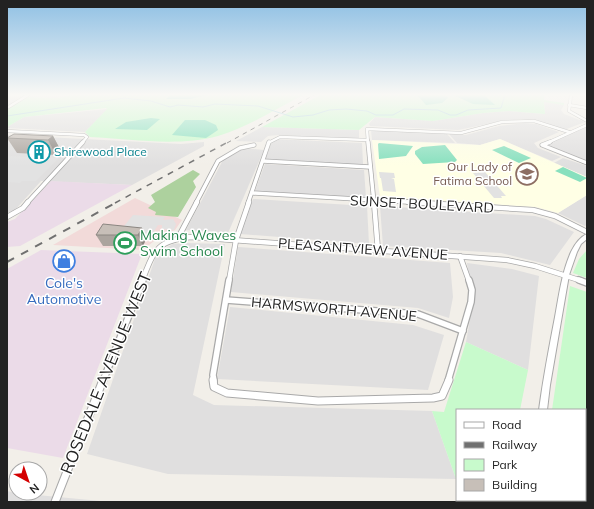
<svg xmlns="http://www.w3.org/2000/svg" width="594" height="509" font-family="Mulish,sans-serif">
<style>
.residential{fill:#e0dfdf}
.commercial{fill:#f2dad9}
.industrial{fill:#ebdbe8}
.education{fill:#ffffe5}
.forest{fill:#add19e}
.park{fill:#c8facc}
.pitch{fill:#88e0be}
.parking{fill:#e2e2e2}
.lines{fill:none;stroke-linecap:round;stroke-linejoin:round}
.stream{stroke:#aad3df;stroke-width:1}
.minor-far4-casing{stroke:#a9a9a9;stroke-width:3.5}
.minor-far3-casing{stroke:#a9a9a9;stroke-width:5}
.minor-far2-casing{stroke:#a9a9a9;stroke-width:6}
.minor-far1-casing{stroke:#a9a9a9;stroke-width:8}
.minor-casing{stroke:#a9a9a9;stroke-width:9}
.tertiary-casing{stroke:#a9a9a9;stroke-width:2}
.minor-far4{stroke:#fff;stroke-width:2.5}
.minor-far3{stroke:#fff;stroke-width:3.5}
.minor-far2{stroke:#fff;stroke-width:4.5}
.minor-far1{stroke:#fff;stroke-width:5.5}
.minor{stroke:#fff;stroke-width:7}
.tertiary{fill:#fff;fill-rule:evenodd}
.rail-far2{stroke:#707070;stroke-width:1;stroke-dasharray:4.5 4.5;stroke-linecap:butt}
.rail-far1{stroke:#707070;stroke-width:1.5;stroke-dasharray:6 6;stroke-linecap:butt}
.rail{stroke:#707070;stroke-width:2;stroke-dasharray:8 8;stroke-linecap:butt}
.wall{fill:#aba49e}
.shaded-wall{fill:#8b8681}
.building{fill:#c7bfb8;stroke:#8b8681}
.labels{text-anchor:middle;stroke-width:3;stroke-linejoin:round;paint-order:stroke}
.far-culture-label{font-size:12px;fill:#0d838f;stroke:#fff;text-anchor:start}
.far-education-label{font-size:12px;fill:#785e54;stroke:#fff;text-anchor:end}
.street-label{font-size:14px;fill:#222;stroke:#fff}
.leisure-label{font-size:14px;fill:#27864d;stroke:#fff;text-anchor:start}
.shop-label{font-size:14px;fill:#366cbe;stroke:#fff}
.near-street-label{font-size:17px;fill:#222;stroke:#fff}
</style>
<rect width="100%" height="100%" fill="#f2efe9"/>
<g class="residential">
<polygon points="7,95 71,95 57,98 27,97 7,110"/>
<polygon points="544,101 564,105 561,110 564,114 585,122 564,130 541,122 522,119 497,122 458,130 370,126 369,124 375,117 433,121 483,113 509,111 545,114"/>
<polygon points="108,109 85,132 7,128 7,127 24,117"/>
<polygon points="525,123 536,124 559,132 534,143 538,148 561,157 552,161 500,139 480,145 457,143 449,134 466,135 499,126"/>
<polygon points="262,127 359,130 359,139 278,135 268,136 261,142 236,141"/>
<polygon points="587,127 587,160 584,161 544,145"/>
<polygon points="371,130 447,134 455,143 372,140"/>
<polygon points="7,135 181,144 204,142 204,146 132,185 41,181 15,210 7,213"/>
<polygon points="273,139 362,143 363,165 265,160"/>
<polygon points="242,148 264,150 228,233 186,230 223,160"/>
<polygon points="563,158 587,166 587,177 554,163"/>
<polygon points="265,164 364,170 366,198 255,191"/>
<polygon points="587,195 587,225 585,226 558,213"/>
<polygon points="253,199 367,206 369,244 240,234"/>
<polygon points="380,206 535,216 546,219 574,232 550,265 501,253 383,246"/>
<polygon points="185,243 225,244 193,395 214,405 432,411 456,479 168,474 87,454 157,253 173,244"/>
<polygon points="238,247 450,263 453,297 449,318 418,308 231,292"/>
<polygon points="467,263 512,269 539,276 528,370 466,342 473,302"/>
<polygon points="230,307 413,325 444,335 428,390 217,379"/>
<polygon points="7,491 16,493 111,502 7,502"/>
</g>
<polygon class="commercial" points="135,198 182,220 175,230 159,237 143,250 53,245"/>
<g class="industrial">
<polygon points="51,181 132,185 20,246 7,247 7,222 15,219"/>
<polygon points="41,250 142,254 63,458 7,448 7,269"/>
</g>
<polygon class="education" points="500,139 587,177 587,195 558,213 536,207 380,197 372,140 480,145"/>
<polygon class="forest" points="193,170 200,174 193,181 196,187 178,217 155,215 156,212 148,208 155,202 151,195"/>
<g class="park">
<path d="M 71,95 L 303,95 C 276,109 248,127 218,136 C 177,147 132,139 90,137 L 85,132 L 107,109 L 106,108 L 24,117 L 7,127 L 7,110 L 27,97 L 57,98 Z"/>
<polygon points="320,95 545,95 544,100 564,103 564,105 544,102 545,114 509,111 483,113 433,121 375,117 359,130 262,127"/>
<polygon points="587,250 587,278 573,273 579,259"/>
<polygon points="570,286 587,292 587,455 585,455 585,410 552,410"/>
<polygon points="466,342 528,370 520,410 457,410 456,479 432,411 444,412"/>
</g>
<g class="pitch">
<polygon points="171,95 208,95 190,99 166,99"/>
<polygon points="417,95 445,95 448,98 442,103 426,105"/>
<polygon points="453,95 484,95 495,105 473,104"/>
<polygon points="151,118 160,119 147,130 115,129 126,122"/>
<polygon points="185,120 205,120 216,125 218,130 206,138 172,135"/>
<polygon points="379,143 413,146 406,156 379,159 378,144"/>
<polygon points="445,145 457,160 455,162 423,164 415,154 415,151 422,147"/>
<polygon points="504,146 531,158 519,163 492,150"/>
<polygon points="563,167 587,178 580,182 555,171"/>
</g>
<g class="parking">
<polygon points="7,156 59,158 36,181 22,181 20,183 7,182"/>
<polygon points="379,172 394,173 395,178 391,178 394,179 396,192 383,191 381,178 385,178 380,178"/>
<polygon points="485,172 506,196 501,196 502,198 494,198 473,173"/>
<polygon points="133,215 165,217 163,220 173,219 176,224 174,230 162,229 162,225 158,225 151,236 126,235 120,231"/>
</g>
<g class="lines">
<polyline class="stream" points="7,116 124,98 151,101 170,107 178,105 203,107 215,104 258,106 293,117 313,115 329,110 346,109 367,111 376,115 393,115 404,109 438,110 450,115 456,115 468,110 501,108 505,95"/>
<g class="minor-far4-casing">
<g id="minor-far4">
<polyline points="571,95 569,111 587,121"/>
<polyline points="569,105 587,108"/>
<polyline points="7,108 28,95"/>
<polyline points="7,131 84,135 87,137 82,143"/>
<polyline points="268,143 280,137 368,140"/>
<polyline points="368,143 367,129 461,133 502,122 534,121 569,132"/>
<polyline points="547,143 587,125"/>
</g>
</g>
<g class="minor-far3-casing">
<g id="minor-far3">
<polyline points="368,142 374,203"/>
<polyline points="550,142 542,145 587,163"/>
<polyline points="263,161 370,167"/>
<polyline points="253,193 424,203"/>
<polyline points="27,203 83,142"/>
<polyline points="196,203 218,161 240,148 254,145"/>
<polyline points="248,203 269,142"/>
</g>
</g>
<g class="minor-far2-casing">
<g id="minor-far2">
<polyline points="374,202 378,251"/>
<polyline points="408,202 533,210 555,216 587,232"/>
<polyline points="7,217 23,208 28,202"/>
<polyline points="178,238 197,202"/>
<polyline points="460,256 469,281"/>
<path d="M 142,281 C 154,251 156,240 192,237 L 507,260 L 535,266 L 582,281"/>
<polyline points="229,281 236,240 249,202"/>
</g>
</g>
<g class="minor-far1-casing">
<g id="minor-far1">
<polyline points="579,280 587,283"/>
<polyline points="226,300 418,314 463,331"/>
<polyline points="103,381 143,280"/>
<polyline points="214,381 213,375 229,280"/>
<polyline points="448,381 471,302 472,290 469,280"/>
</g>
</g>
<g class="minor-casing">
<g id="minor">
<polyline points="213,380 214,387 227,393 318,401 433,398 442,396 449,380"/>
<polyline points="55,502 103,380"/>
</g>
</g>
<g class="tertiary-casing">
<g id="tertiary">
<path d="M 587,234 L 587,239 L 581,244 L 577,252 L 569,275 L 550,385 L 547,410 L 539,410 C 543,379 549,348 555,317 C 559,295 562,272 571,252 C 575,244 580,237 587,234 Z"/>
<polygon points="541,500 551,500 552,502 542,502"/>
</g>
</g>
<use href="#minor-far4" class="minor-far4"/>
<use href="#minor-far3" class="minor-far3"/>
<use href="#minor-far2" class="minor-far2"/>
<use href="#minor-far1" class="minor-far1"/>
<use href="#minor" class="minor"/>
<use href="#tertiary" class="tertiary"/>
<polyline class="rail-far2" points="227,143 314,95"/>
<polyline class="rail-far1" points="115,203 228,142"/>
<polyline class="rail" points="7,262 117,202"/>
</g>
<g class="wall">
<polygon points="53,136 61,151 56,155 17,153 7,138"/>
<polygon points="142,228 146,239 143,246 103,246 96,235"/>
</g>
<g class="shaded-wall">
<polygon points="53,136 61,151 56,155 48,140"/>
<polygon points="142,228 146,239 143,246 138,235"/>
</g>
<g class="building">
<polygon points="14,134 53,136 48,140 7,138"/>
<polygon points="103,224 142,228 138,235 96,235"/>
</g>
<linearGradient id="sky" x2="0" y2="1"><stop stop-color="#8fc0e4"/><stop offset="0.57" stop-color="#f9f8f5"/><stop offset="1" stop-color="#f9f8f5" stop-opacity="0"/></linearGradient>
<rect width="594" height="166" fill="url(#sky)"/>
<defs>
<g id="building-ring" transform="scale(1.15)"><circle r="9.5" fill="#fff" stroke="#0f9aa8" stroke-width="1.5"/><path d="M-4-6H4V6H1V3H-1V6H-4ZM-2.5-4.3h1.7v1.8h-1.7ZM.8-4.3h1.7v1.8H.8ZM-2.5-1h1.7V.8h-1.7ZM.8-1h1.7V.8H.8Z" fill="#0f9aa8"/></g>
<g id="school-ring" transform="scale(1.15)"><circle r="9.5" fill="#fff" stroke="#8d6e63" stroke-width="1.5"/><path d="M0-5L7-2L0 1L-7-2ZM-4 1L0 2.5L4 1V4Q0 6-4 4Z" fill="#8d6e63"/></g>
<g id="stadium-ring" transform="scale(1.15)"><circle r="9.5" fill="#fff" stroke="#2e9e5b" stroke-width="1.5"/><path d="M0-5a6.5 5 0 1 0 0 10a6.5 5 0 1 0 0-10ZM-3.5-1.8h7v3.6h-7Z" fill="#2e9e5b"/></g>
<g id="shop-ring" transform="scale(1.15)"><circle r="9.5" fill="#fff" stroke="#3f7fe0" stroke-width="1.5"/><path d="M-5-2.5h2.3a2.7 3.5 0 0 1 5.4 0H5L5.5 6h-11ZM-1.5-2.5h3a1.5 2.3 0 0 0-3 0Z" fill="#3f7fe0"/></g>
</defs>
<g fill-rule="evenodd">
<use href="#building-ring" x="39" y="152"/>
<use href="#school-ring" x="527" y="174"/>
<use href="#stadium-ring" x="125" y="243"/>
<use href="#shop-ring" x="64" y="261"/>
</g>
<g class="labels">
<g class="far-culture-label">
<text x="54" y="156">Shirewood Place</text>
</g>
<g class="far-education-label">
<text x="512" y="171">Our Lady of<tspan x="512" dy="14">Fatima School</tspan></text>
</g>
<g class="street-label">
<text transform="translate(422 204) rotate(3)" y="5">SUNSET BOULEVARD</text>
<text transform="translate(363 249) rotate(4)" y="5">PLEASANTVIEW AVENUE</text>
<text transform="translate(334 309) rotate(5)" y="5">HARMSWORTH AVENUE</text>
</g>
<g class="leisure-label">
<text x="140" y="240">Making Waves<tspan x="140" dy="16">Swim School</tspan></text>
</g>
<g class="shop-label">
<text x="64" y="288">Cole's<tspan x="64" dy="16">Automotive</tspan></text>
</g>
<g class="near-street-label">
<text transform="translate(106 373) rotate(-68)" y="6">ROSEDALE AVENUE WEST</text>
</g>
</g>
<rect width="594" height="509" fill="none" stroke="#222222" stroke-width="16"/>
<rect x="456" y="409" width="130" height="92" fill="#ffffff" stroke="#a7a7a7"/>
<rect x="464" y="422" width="20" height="6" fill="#ffffff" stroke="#a7a7a7"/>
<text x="492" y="429" font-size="12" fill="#222222">Road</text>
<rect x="464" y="442" width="20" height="6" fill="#707070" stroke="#a7a7a7"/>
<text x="492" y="449" font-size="12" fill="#222222">Railway</text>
<rect x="464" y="459" width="20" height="12" fill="#c8facc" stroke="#a7a7a7"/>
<text x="492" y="469" font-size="12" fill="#222222">Park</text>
<rect x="464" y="479" width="20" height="12" fill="#c7bfb8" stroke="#a7a7a7"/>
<text x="492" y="489" font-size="12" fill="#222222">Building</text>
<g transform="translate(28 481) rotate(140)"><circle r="19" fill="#ffffff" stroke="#a7a7a7"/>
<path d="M0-3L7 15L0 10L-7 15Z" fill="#d40000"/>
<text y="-6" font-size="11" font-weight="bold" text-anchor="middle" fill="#222222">N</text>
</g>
</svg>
